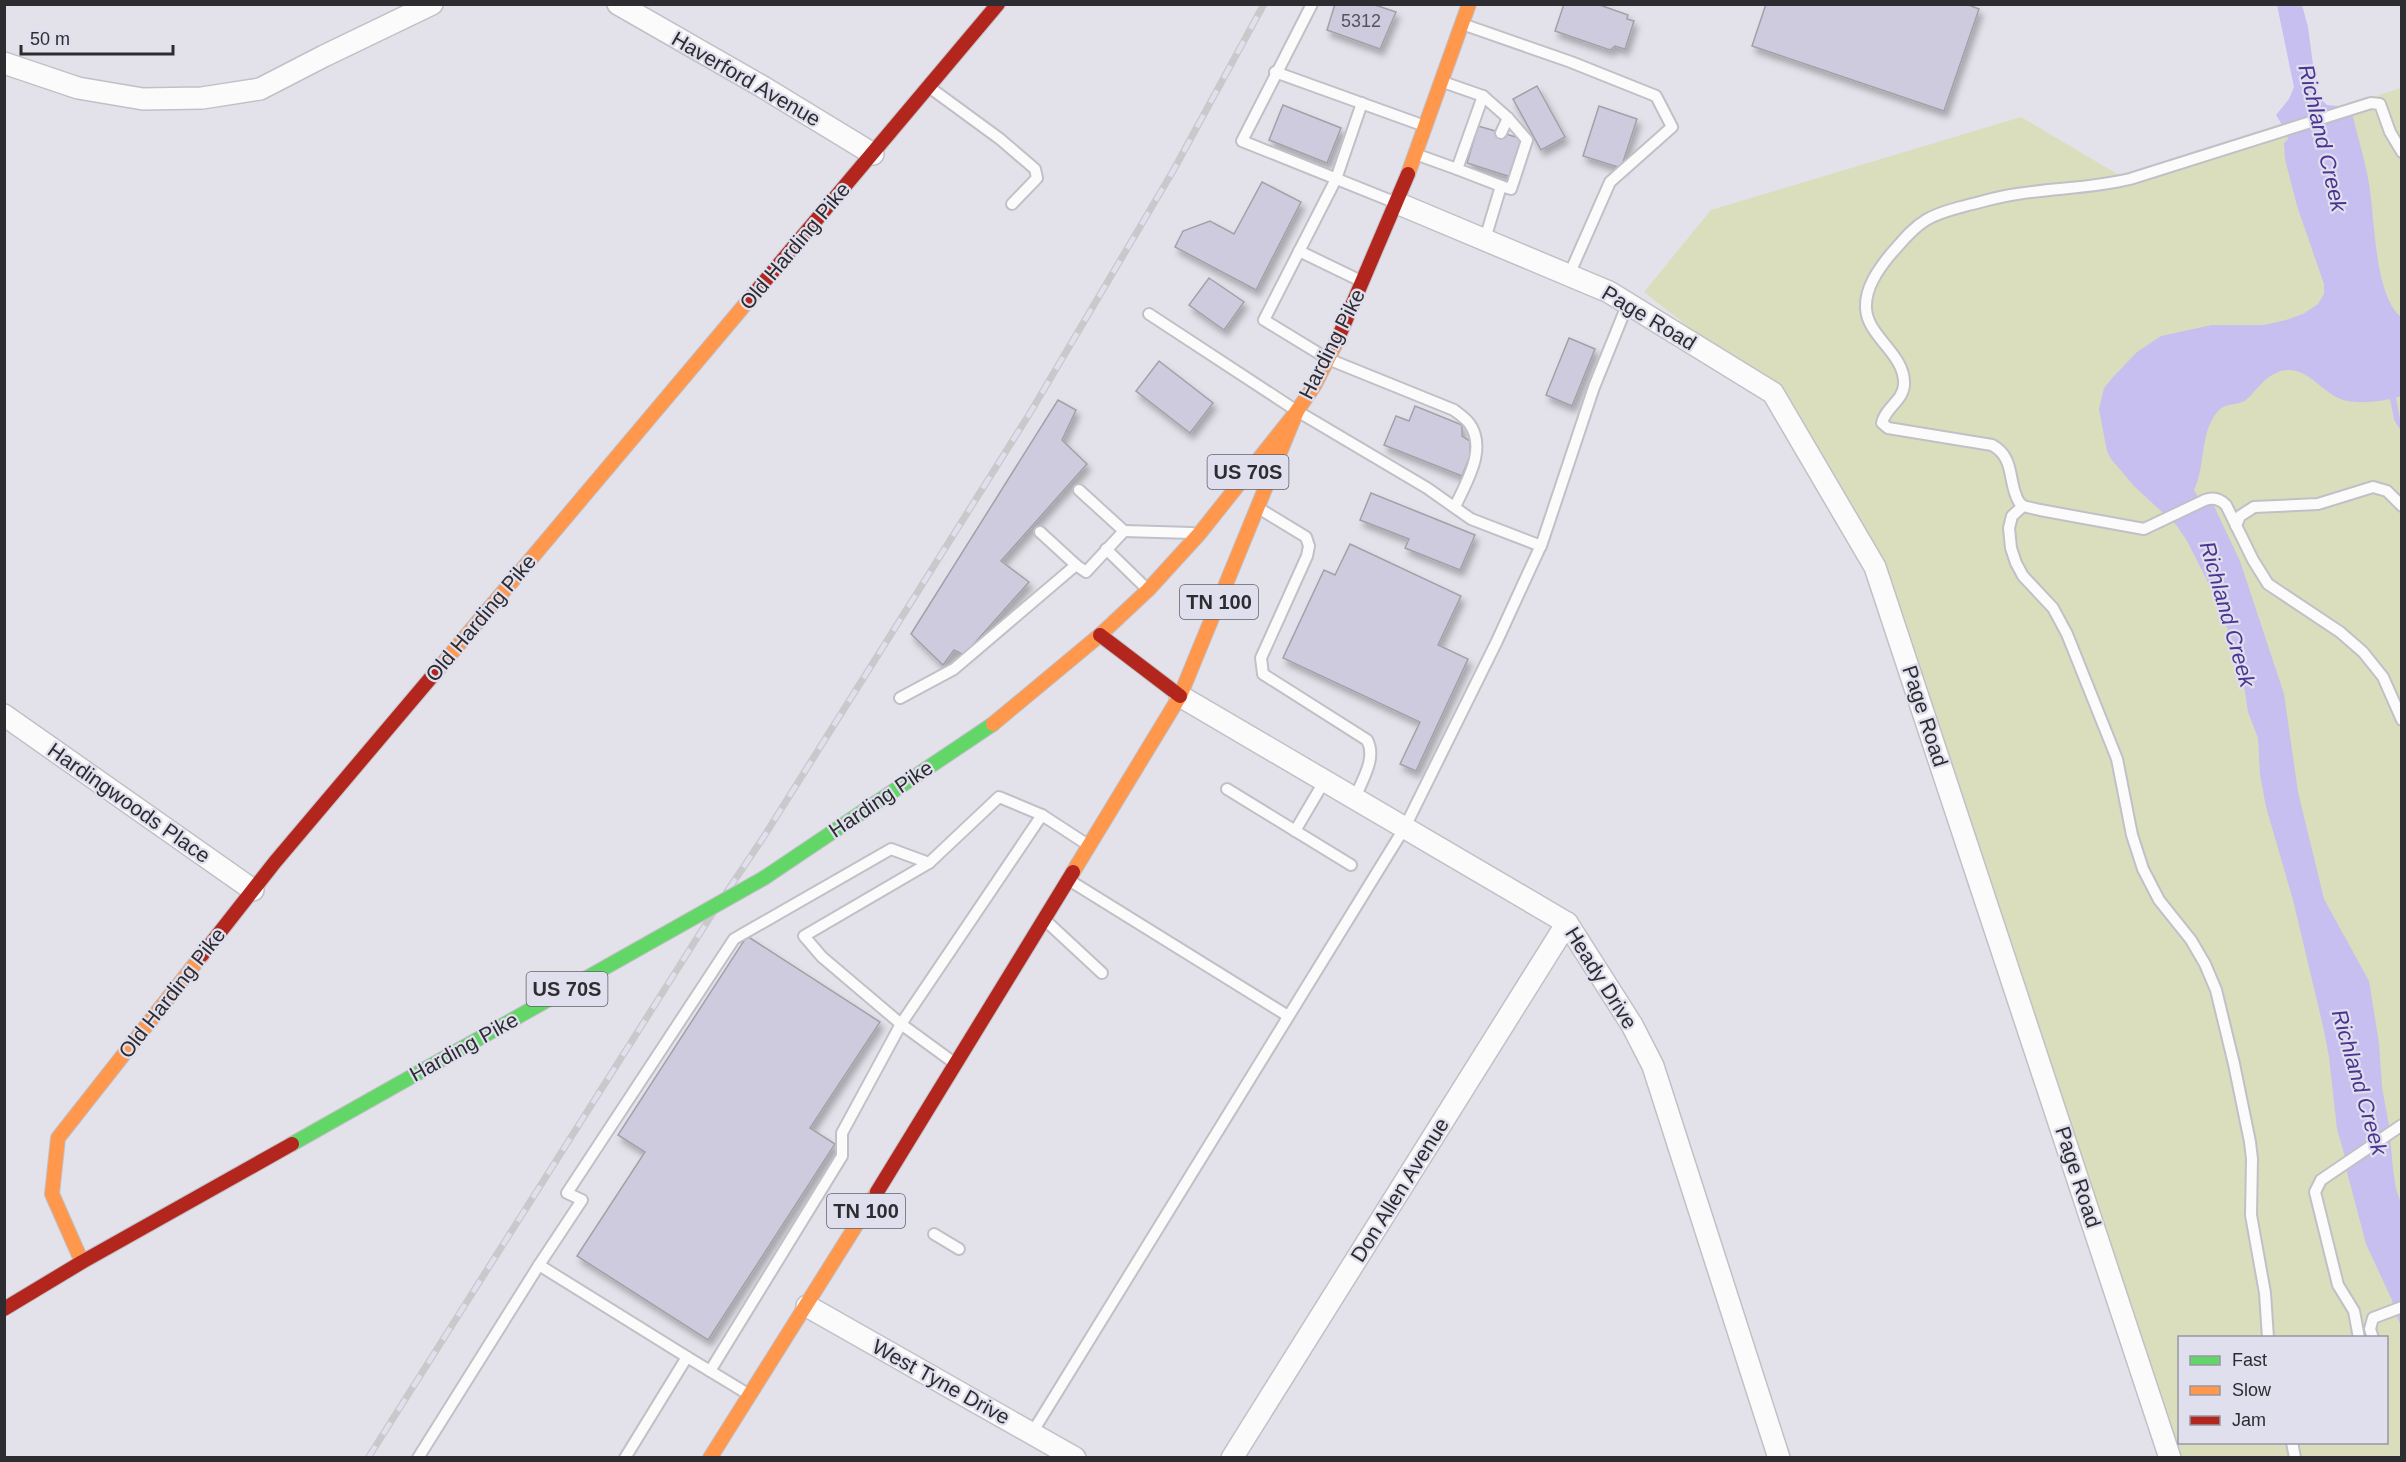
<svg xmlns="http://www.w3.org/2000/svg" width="2406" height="1462" font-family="Arial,sans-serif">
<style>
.green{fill:#dadebc;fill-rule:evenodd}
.water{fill:#c6bff0}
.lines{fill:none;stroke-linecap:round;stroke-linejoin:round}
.stream{stroke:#c6bff0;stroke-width:6}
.building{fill:#cecbdf;stroke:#a2a1a7;stroke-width:1.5;filter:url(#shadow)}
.lane-casing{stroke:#c1c0c6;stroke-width:14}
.street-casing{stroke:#c1c0c6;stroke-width:24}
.fast-casing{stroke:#c1c0c6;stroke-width:16}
.slow-casing{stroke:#c1c0c6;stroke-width:16}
.jam-casing{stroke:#c1c0c6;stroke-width:16}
.lane{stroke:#fbfbfc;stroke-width:10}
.street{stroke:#fbfbfc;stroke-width:21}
.fast{stroke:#63d668;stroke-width:14}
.slow{stroke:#ff974d;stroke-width:14}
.jam{stroke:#b3261e;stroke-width:14}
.rail-casing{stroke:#c9c8cb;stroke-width:7}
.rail{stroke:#e0dfed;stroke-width:4.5;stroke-dasharray:14;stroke-linecap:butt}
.fast-bridge-casing{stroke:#c1c0c6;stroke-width:16;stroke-linecap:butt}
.fast-bridge{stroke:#63d668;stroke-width:14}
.labels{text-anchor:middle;stroke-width:4.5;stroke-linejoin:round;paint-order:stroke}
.number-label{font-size:18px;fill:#54545c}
.shield{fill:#e0dfed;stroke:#626269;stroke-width:1.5}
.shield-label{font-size:20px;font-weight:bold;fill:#2c2c31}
.street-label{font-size:21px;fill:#2c2c31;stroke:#e0dfed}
.water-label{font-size:22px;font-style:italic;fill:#4c3492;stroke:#e0dfed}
</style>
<defs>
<filter id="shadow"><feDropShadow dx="3.5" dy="6" stdDeviation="3" flood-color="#0004"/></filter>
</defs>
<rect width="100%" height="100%" fill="#e3e2ea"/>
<path class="green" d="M 2401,88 L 2401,1457 L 2170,1457 L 1875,567 L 1773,393 L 1644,292 L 1711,210 L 2021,117 L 2124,178 ZM 2180,1338 L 2386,1338 L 2386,1442 L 2180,1442 Z"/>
<path class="water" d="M 2277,5 L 2302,5 L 2308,27 L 2317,95 L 2327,105 L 2351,107 C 2356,133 2365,158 2369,184 C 2375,217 2374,295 2401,317 L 2401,396 C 2387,401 2362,404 2347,401 C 2319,395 2306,358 2274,374 C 2262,380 2256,391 2247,399 C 2240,406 2226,402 2218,411 C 2199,433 2206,466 2194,490 L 2203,507 L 2208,504 L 2214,506 L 2240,561 L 2284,694 L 2298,792 L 2324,899 L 2369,981 L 2379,1043 L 2382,1087 L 2389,1126 L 2393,1169 L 2396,1189 L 2401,1203 L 2401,1327 L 2391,1298 L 2366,1244 L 2347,1172 L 2345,1157 L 2337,1129 L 2329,1057 L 2323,1026 L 2293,900 L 2266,807 L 2260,775 L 2258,738 L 2248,712 L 2240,659 L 2207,580 L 2187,541 L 2177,526 L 2135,487 L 2111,459 L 2107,451 L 2099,409 L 2104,388 L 2114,376 L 2137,352 L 2161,336 L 2212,325 L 2264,325 L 2286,320 L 2303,314 L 2318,304 L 2324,294 L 2324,284 L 2297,206 L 2285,159 L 2284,143 L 2288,139 L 2287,133 L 2276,115 L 2289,99 L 2294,87 Z"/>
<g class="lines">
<polyline class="stream" points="2392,393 2397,419 2402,427"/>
</g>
<g class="building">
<polygon points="1335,4 1372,4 1396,12 1380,49 1327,30"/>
<polygon points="1564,4 1597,4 1628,15 1627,19 1634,21 1625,49 1615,46 1610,50 1555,31"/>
<polygon points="1766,4 1966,4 1979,9 1944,111 1752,46"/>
<polygon points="1537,86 1565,137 1541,150 1513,99"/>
<polygon points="1283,105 1341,128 1327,163 1269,140"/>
<polygon points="1599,106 1637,119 1621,168 1583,156"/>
<polygon points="1478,126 1523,139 1511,177 1467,163"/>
<polygon points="1262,182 1301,202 1256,290 1175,247 1183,231 1210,221 1234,234"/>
<polygon points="1209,278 1244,302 1224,330 1189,305"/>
<polygon points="1569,338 1595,349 1572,406 1546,395"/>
<polygon points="1159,361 1213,403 1190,433 1136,391"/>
<polygon points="1058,400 1076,410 1062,440 1087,464 1001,561 1029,582 964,655 954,650 943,665 911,634"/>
<polygon points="1415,406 1462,425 1462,436 1470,441 1470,456 1462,476 1384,445 1396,416 1409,421"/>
<polygon points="1371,493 1475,535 1460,570 1405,548 1409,539 1360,520"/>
<polygon points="1350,544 1461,596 1438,645 1468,659 1416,771 1400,764 1420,722 1283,658 1324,570 1335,575"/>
<polygon points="747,936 880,1022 810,1128 835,1144 708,1340 577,1256 645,1152 618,1135"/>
</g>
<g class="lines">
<g class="lane-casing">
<g id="lane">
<polyline points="1312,4 1242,141 1394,202"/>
<polyline points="1465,25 1571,62 1656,96 1672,127 1610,182 1569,275"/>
<polyline points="1275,72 1422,125"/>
<polyline points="1443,82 1483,96 1508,118 1527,140 1511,189 1501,186 1485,239"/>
<polyline points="929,87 1000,139 1035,169 1037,178 1012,204"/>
<polyline points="1483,96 1457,169 1501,186"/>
<path d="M 1362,103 L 1336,179 L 1264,320 L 1328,359 L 1454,410 C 1459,414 1465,418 1469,423 C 1488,449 1466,482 1455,507"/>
<polyline points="1501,133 1508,118"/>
<path d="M 2402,152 L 2390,132 L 2380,104 L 2371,103 L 2130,179 C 2093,188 2055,188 2017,194 C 2001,196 1985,201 1968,205 C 1954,209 1939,212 1926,220 C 1911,229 1901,243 1890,255 C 1878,270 1865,288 1866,308 C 1867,337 1906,354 1904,385 C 1903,401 1885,408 1882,423 L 1888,428 L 1992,445 C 2016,458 2007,482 2019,502 L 2023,506 L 2040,510 L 2144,529 L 2205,500 C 2213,497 2220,499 2226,505 L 2253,560 L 2268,584 L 2340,632 L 2363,652 L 2383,677 L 2402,720"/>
<polyline points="1418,155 1457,169"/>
<polyline points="1299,251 1361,281"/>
<polyline points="1149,314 1297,411 1427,488 1471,519 1541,546"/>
<polyline points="2023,506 2012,516 2009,528 2011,548 2016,563 2023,576 2053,608 2067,634 2117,759 2132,835 2143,869 2159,900 2191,940 2205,964 2216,990 2234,1064 2250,1142 2252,1159 2251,1215 2265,1293 2268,1338"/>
<path d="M 1260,509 L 1306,537 L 1309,546 L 1307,556 L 1261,658 L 1263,674 L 1367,740 C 1377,758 1362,780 1355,798"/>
<polyline points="2236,526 2240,516 2254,507 2318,504 2373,487 2387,491 2402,506"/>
<polyline points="1124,531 1192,533"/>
<polyline points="1040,532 1076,565"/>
<polyline points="1106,549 1145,587"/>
<polyline points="900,698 954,669 1076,565 1086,572 1124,531 1079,490"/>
<polyline points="1227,789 1351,865"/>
<polyline points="1295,831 1325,780"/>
<polyline points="929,863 999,797 1042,815"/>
<polyline points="1072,882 1288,1016"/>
<polyline points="1046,921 1102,973"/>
<polyline points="953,1062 901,1024 1042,815 1085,843"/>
<polyline points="934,1234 959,1249"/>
<polyline points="539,1265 582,1200 567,1193 734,939 891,849 929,863 804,936 822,957 901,1024 842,1133 842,1156 710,1371"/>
<polyline points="2359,1338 2354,1311 2338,1285 2315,1192 2321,1180 2402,1125"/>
<polyline points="2373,1338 2370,1329 2373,1318 2402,1307"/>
<polyline points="687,1357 748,1394"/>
<polyline points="1032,1433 1405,827 1497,641 1542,543 1594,387 1628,303"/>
<polyline points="2292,1442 2295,1458"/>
<polyline points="418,1458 539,1265 687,1357 625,1458"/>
</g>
</g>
<g class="street-casing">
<g id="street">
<polyline points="618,4 763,87 873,154"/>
<polyline points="4,63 78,88 143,99 202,98 260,89 324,56 432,4"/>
<polyline points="1397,203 1609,292 1773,393 1875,567 2170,1458"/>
<polyline points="1180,696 1567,923 1632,1025 1653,1066 1779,1458"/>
<polyline points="4,715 253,890"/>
<polyline points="807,1306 1075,1458"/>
<polyline points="1232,1458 1567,923"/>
</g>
</g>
<g class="fast-casing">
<g id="fast">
<polyline points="764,878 993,724"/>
<polyline points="292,1144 370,1100"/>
</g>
</g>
<g class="slow-casing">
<g id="slow">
<polyline points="1408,174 1469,4"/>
<polyline points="434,674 748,301"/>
<polyline points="993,724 1100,635 1148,590 1200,533 1297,411 1314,386 1336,343"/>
<polyline points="1073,872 1180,696 1297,411"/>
<polyline points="82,1262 52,1194 58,1138 202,955"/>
<polyline points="710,1458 877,1192"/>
</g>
</g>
<g class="jam-casing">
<g id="jam">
<polyline points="748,301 998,4"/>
<polyline points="1336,343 1408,174"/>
<polyline points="1100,635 1180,696"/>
<polyline points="202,955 275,862 434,674"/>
<polyline points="877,1192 1073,872"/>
<polyline points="4,1309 82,1262 292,1144"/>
</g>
</g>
<use href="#lane" class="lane"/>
<use href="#street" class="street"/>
<use href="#fast" class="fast"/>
<use href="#slow" class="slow"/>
<use href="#jam" class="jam"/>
<g class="rail-casing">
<polyline id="rail" points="368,1458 716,908 763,838 1030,413 1173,171 1264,4"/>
</g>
<use href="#rail" class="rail"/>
<g class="fast-bridge-casing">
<polyline id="fast-bridge" points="370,1100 764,878"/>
</g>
<use href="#fast-bridge" class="fast-bridge"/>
</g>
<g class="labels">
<g class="number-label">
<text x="1361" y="27">5312</text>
</g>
<g class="shield">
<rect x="1207.5" y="455" width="81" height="34" rx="4.5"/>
<rect x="1180" y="585" width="78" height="34" rx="4.5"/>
<rect x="526.5" y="972" width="81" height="34" rx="4.5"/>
<rect x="827" y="1194" width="78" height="34" rx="4.5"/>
</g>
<g class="shield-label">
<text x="1248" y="479">US 70S</text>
<text x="1219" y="609">TN 100</text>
<text x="567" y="996">US 70S</text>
<text x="866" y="1218">TN 100</text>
</g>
<g class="street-label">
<text transform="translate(746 79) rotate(30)" y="7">Haverford Avenue</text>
<text transform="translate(795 246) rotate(-50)" y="7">Old Harding Pike</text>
<text transform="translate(1649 318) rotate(31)" y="7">Page Road</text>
<text transform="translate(1332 344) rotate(-63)" y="7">Harding Pike</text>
<text transform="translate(481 618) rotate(-50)" y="7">Old Harding Pike</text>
<text transform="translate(1925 716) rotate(72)" y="7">Page Road</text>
<text transform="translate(881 799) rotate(-34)" y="7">Harding Pike</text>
<text transform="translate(129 803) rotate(35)" y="7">Hardingwoods Place</text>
<text transform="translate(1601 978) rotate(58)" y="7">Heady Drive</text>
<text transform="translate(172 993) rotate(-52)" y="7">Old Harding Pike</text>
<text transform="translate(464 1047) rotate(-29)" y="7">Harding Pike</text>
<text transform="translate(2078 1177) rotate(72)" y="7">Page Road</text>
<text transform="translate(1400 1190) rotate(-58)" y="7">Don Allen Avenue</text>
<text transform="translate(941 1382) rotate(29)" y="7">West Tyne Drive</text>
</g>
<g class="water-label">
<text transform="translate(2323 138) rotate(77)" y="8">Richland Creek</text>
<text transform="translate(2228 614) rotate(74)" y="8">Richland Creek</text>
<text transform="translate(2360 1082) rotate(74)" y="8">Richland Creek</text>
</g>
</g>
<rect width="2406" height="1462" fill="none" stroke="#2c2c31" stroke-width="12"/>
<rect x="2178" y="1336" width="210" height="108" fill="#e0dfed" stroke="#9897a2" stroke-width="1.5"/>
<rect x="2190" y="1356" width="30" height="9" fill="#63d668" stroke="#9897a2" stroke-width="1.5"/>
<text x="2232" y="1366" font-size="18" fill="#2c2c31">Fast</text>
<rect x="2190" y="1386" width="30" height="9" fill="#ff974d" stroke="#9897a2" stroke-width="1.5"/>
<text x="2232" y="1396" font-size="18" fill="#2c2c31">Slow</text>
<rect x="2190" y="1416" width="30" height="9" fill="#b3261e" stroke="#9897a2" stroke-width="1.5"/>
<text x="2232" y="1426" font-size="18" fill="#2c2c31">Jam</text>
<path d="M21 45v9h152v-9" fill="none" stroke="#2c2c31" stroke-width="3"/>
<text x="30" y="45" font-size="18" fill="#2c2c31" stroke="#e0dfed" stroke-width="4.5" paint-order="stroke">50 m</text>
</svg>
